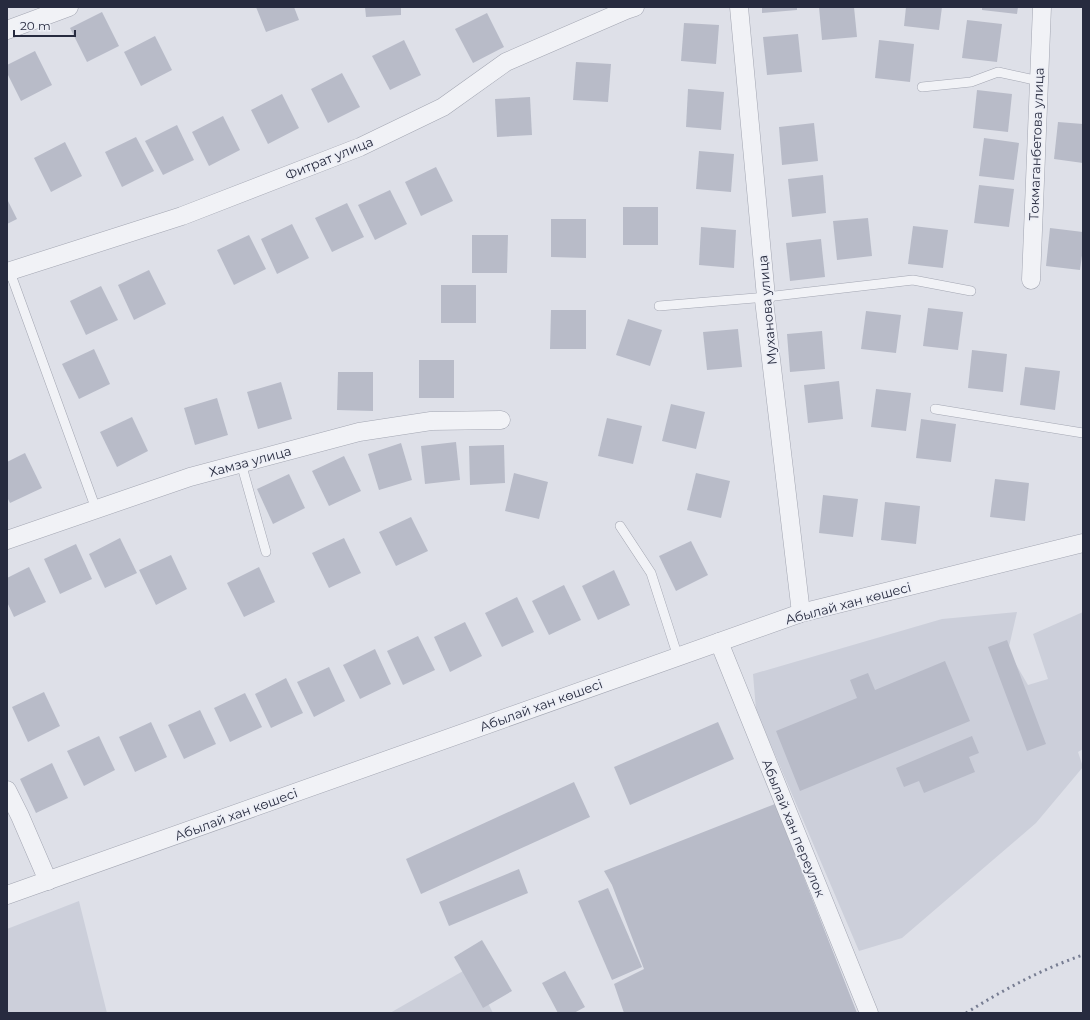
<svg xmlns="http://www.w3.org/2000/svg" width="1090" height="1020" font-family="Montserrat,sans-serif">
<style>
.built{fill:#cccfda}
.building{fill:#b8bbc8}
.lines{fill:none;stroke-linecap:round;stroke-linejoin:round}
.service-casing{stroke:#a3a6b2;stroke-width:10}
.minor-casing{stroke:#a3a6b2;stroke-width:19}
.service{stroke:#f1f2f6;stroke-width:9}
.minor{stroke:#f1f2f6;stroke-width:18}
.rail{stroke:#777d92;stroke-width:3;stroke-dasharray:2 4;stroke-linecap:butt}
.labels{text-anchor:middle;stroke-width:3.5;stroke-linejoin:round;paint-order:stroke}
.street-label{font-size:13px;fill:#272b3f;stroke:#edeff6}
</style>
<rect width="100%" height="100%" fill="#dee0e8"/>
<g class="built">
<polygon points="1017,612 1008,651 1028,685 1048,679 1033,634 1083,612 1083,749 1078,752 1083,767 1036,823 902,938 859,951 756,710 753,674 942,619"/>
<polygon points="79,901 107,1013 7,1013 7,929"/>
<polygon points="470,967 493,1013 390,1013"/>
</g>
<g class="building">
<polygon points="256,7 294,7 299,20 266,32"/>
<polygon points="365,7 401,7 401,15 366,17"/>
<polygon points="762,7 797,7 797,10 762,13"/>
<polygon points="819,7 854,7 857,37 822,40"/>
<polygon points="906,7 942,7 939,30 904,26"/>
<polygon points="982,7 1018,7 1017,14 982,10"/>
<polygon points="102,12 119,46 87,62 70,28"/>
<polygon points="487,13 504,47 473,63 455,29"/>
<polygon points="967,20 1002,24 997,62 962,58"/>
<polygon points="684,23 719,25 716,64 681,61"/>
<polygon points="798,34 802,72 767,75 763,37"/>
<polygon points="155,36 172,70 141,86 124,52"/>
<polygon points="404,40 421,75 390,90 372,56"/>
<polygon points="879,40 914,44 910,82 875,78"/>
<polygon points="35,51 52,85 21,101 7,73 7,65"/>
<polygon points="576,62 611,64 608,102 573,100"/>
<polygon points="342,73 360,107 328,123 311,89"/>
<polygon points="688,89 724,92 721,130 686,127"/>
<polygon points="977,90 1012,94 1008,132 973,128"/>
<polygon points="282,94 299,128 268,144 251,110"/>
<polygon points="530,97 532,135 497,137 495,99"/>
<polygon points="223,116 240,150 209,166 192,132"/>
<polygon points="1058,122 1083,124 1083,163 1054,159"/>
<polygon points="814,123 818,161 782,165 779,127"/>
<polygon points="177,125 194,160 163,175 145,141"/>
<polygon points="136,137 154,171 122,187 105,152"/>
<polygon points="984,138 1019,143 1014,180 979,176"/>
<polygon points="65,142 82,176 51,192 34,158"/>
<polygon points="699,151 734,154 731,192 696,189"/>
<polygon points="436,167 453,201 421,216 405,182"/>
<polygon points="823,175 826,213 792,217 788,179"/>
<polygon points="979,185 1014,189 1009,227 974,223"/>
<polygon points="390,190 407,224 375,240 358,205"/>
<polygon points="7,199 17,219 7,224"/>
<polygon points="347,203 364,237 332,252 315,218"/>
<rect x="623" y="207" width="35" height="38"/>
<polygon points="868,218 872,256 837,260 833,221"/>
<polygon points="551,219 586,219 586,258 551,257"/>
<polygon points="292,224 309,258 277,274 261,239"/>
<polygon points="913,226 948,230 943,268 908,264"/>
<polygon points="701,227 736,230 734,268 699,265"/>
<polygon points="1050,228 1083,232 1083,248 1080,270 1046,266"/>
<polygon points="249,235 266,269 234,285 217,250"/>
<polygon points="472,235 508,235 507,273 472,273"/>
<polygon points="821,239 825,277 790,281 786,243"/>
<polygon points="149,270 166,304 134,320 118,285"/>
<rect x="441" y="285" width="35" height="38"/>
<polygon points="101,286 118,320 86,335 70,301"/>
<polygon points="928,308 963,312 958,350 923,346"/>
<polygon points="551,310 586,310 586,349 550,349"/>
<polygon points="866,311 901,315 896,353 861,349"/>
<polygon points="628,319 662,330 650,366 616,355"/>
<polygon points="738,329 742,367 707,370 703,332"/>
<polygon points="822,331 825,369 790,372 787,334"/>
<polygon points="94,349 110,384 79,399 62,364"/>
<polygon points="972,350 1007,354 1003,392 968,388"/>
<rect x="419" y="360" width="35" height="38"/>
<polygon points="1025,367 1060,371 1055,410 1020,405"/>
<polygon points="338,372 373,372 373,411 337,410"/>
<polygon points="839,381 843,419 808,423 804,385"/>
<polygon points="281,382 292,419 258,429 247,392"/>
<polygon points="876,389 911,393 906,431 871,427"/>
<polygon points="217,398 228,435 195,445 184,408"/>
<polygon points="671,404 705,412 696,449 662,441"/>
<polygon points="132,417 148,451 117,467 100,432"/>
<polygon points="607,418 642,426 633,464 598,456"/>
<polygon points="921,419 956,424 951,462 916,458"/>
<polygon points="456,442 460,480 425,484 421,446"/>
<polygon points="401,443 412,480 379,490 368,454"/>
<polygon points="504,445 505,483 470,485 469,446"/>
<polygon points="25,453 42,488 10,503 7,497 7,462"/>
<polygon points="344,456 361,491 329,506 312,471"/>
<polygon points="514,473 548,482 539,519 505,511"/>
<polygon points="696,473 730,481 721,518 687,510"/>
<polygon points="289,474 305,508 273,524 257,489"/>
<polygon points="995,479 1029,483 1025,521 990,517"/>
<polygon points="823,495 858,499 853,537 819,533"/>
<polygon points="885,502 920,506 916,544 881,540"/>
<polygon points="411,517 428,551 396,566 379,532"/>
<polygon points="120,538 137,573 105,588 89,554"/>
<polygon points="344,538 361,573 329,588 312,553"/>
<polygon points="691,541 708,575 676,591 659,556"/>
<polygon points="76,544 92,579 60,594 44,559"/>
<polygon points="171,555 187,589 156,605 139,570"/>
<polygon points="29,567 46,602 14,617 7,602 7,578"/>
<polygon points="259,567 275,602 244,617 227,583"/>
<polygon points="614,570 630,605 598,620 582,586"/>
<polygon points="564,585 581,620 549,635 532,601"/>
<polygon points="517,597 534,632 502,647 485,613"/>
<polygon points="465,622 482,656 450,672 434,637"/>
<polygon points="418,636 435,670 403,685 387,651"/>
<polygon points="1007,640 1046,744 1027,751 988,647"/>
<polygon points="375,649 391,684 360,699 343,665"/>
<polygon points="945,661 970,721 800,791 776,731 857,698 850,680 868,673 875,690"/>
<polygon points="329,667 345,701 314,717 297,682"/>
<polygon points="286,678 303,713 271,728 255,694"/>
<polygon points="44,692 60,726 28,742 12,707"/>
<polygon points="245,693 262,727 230,742 214,708"/>
<polygon points="200,710 216,744 184,759 168,725"/>
<polygon points="151,722 167,757 135,772 119,737"/>
<polygon points="718,722 734,759 630,805 614,767"/>
<polygon points="99,736 115,770 84,786 67,751"/>
<polygon points="972,736 979,753 969,757 975,772 924,793 919,781 904,787 896,768"/>
<polygon points="52,763 68,798 36,813 20,779"/>
<polygon points="574,782 590,817 421,894 406,859"/>
<polygon points="775,804 857,1013 624,1013 614,984 644,969 612,885 604,871"/>
<polygon points="519,869 528,893 449,926 439,902"/>
<polygon points="608,888 642,967 612,980 578,901"/>
<polygon points="482,940 512,991 483,1008 454,957"/>
<polygon points="565,971 585,1007 574,1013 558,1013 542,983"/>
</g>
<g class="lines">
<g class="service-casing">
<g id="service">
<polyline points="922,87 971,82 998,72 1039,81"/>
<polyline points="10,272 96,509"/>
<polyline points="659,306 766,297 913,280 971,291"/>
<polyline points="935,409 1083,433"/>
<polyline points="241,463 266,552"/>
<polyline points="620,526 651,573 678,657"/>
</g>
</g>
<g class="minor-casing">
<g id="minor">
<polyline points="739,7 766,297 764,300 801,613"/>
<polyline points="7,30 69,7"/>
<polyline points="7,272 182,216 360,147 443,107 506,62 626,10 635,7"/>
<polyline points="1031,280 1042,7"/>
<polyline points="7,540 190,477 359,432 431,421 501,420"/>
<polyline points="719,642 869,1013"/>
<polyline points="7,790 20,816 48,881"/>
<polyline points="7,895 801,613 1083,543"/>
</g>
</g>
<use href="#service" class="service"/>
<use href="#minor" class="minor"/>
<path class="rail" d="M 966,1013 C 1003,990 1042,969 1083,955"/>
</g>
<g class="labels">
<g class="street-label">
<text transform="translate(1036 144) rotate(-88)" y="5">Токмаганбетова улица</text>
<text transform="translate(329 158) rotate(-22)" y="5">Фитрат улица</text>
<text transform="translate(767 310) rotate(-95)" y="5">Муханова улица</text>
<text transform="translate(250 461) rotate(-15)" y="5">Хамза улица</text>
<text transform="translate(848 603) rotate(-15)" y="5">Абылай хан көшесі</text>
<text transform="translate(541 705) rotate(-20)" y="5">Абылай хан көшесі</text>
<text transform="translate(236 814) rotate(-20)" y="5">Абылай хан көшесі</text>
<text transform="translate(794 828) rotate(68)" y="5">Абылай хан переулок</text>
</g>
</g>
<rect width="1090" height="1020" fill="none" stroke="#272b3f" stroke-width="16"/>
<path d="M14 30v6h61v-6" fill="none" stroke="#272b3f" stroke-width="2"/>
<text x="20" y="30" font-size="12" fill="#272b3f" stroke="#edeff6" stroke-width="3" paint-order="stroke">20 m</text>
</svg>
